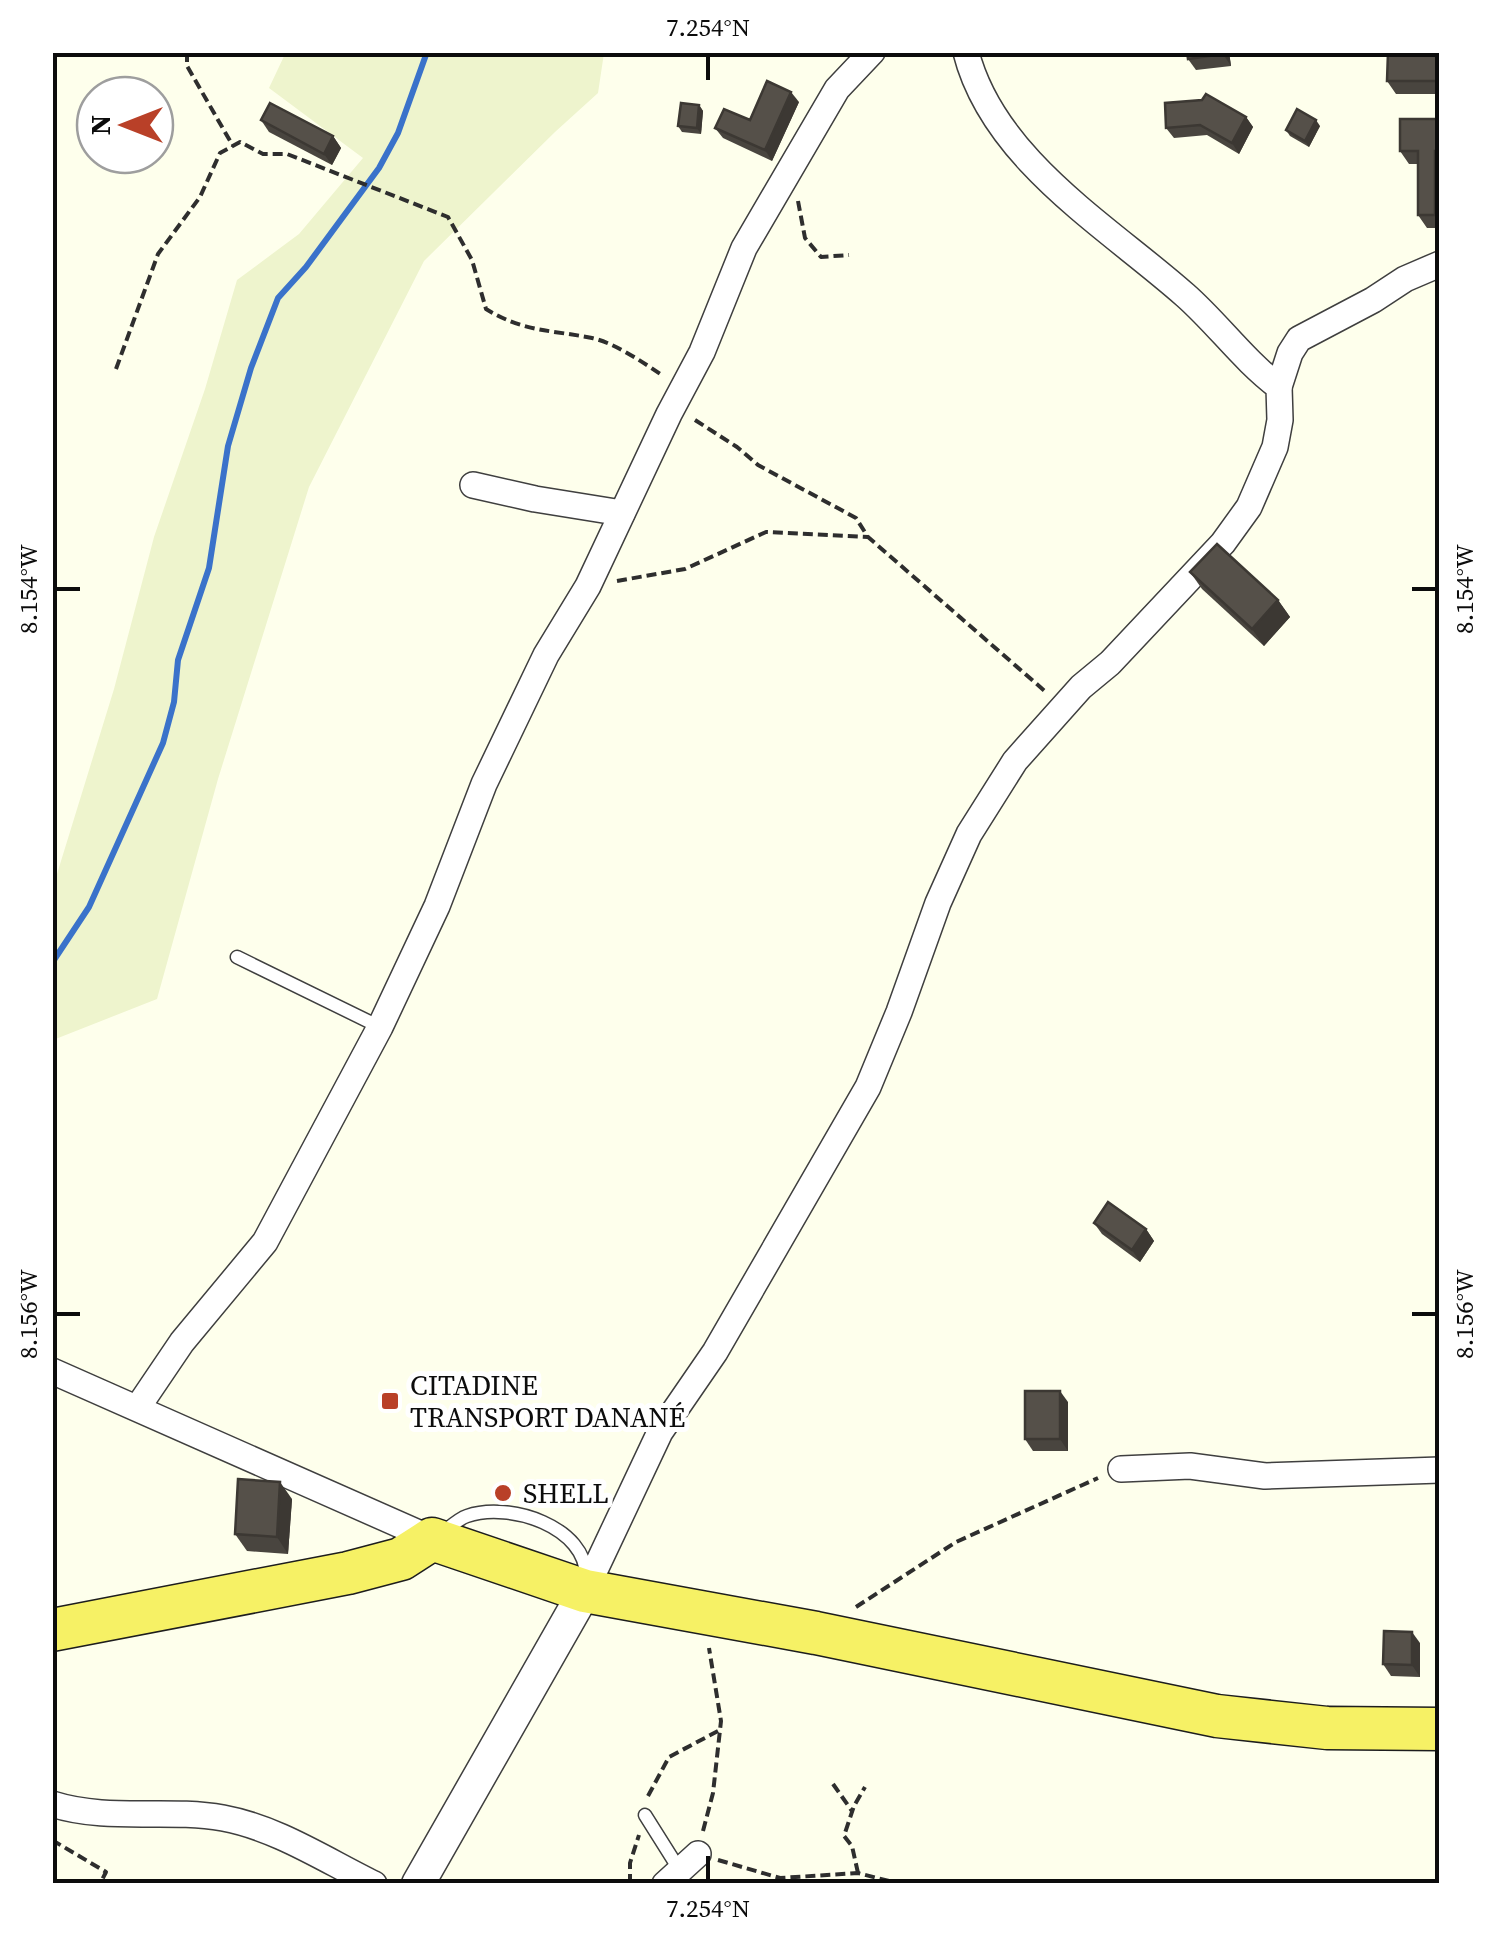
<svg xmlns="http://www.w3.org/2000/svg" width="1492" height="1936" font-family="'Source Serif 4',serif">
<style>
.farmland{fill:#eef4cd}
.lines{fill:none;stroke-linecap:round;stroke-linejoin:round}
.stream{stroke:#3a72ca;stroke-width:6}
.service-casing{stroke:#3f3f3f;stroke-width:15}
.minor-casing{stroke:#3f3f3f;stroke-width:28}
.tertiary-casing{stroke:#3f3f3f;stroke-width:35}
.primary-casing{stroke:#1d1d1d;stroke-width:45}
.path{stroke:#2e2e2e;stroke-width:4;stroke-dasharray:10 5;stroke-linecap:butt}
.service{stroke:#fff;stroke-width:12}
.minor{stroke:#fff;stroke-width:25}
.tertiary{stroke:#fff;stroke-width:32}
.primary{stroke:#f6f165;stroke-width:42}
.wall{fill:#49453f}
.shaded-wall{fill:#3c3833}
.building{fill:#555049;stroke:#3c3833;stroke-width:2.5}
.ticks{fill:none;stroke:#0c0c0c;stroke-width:4}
.poi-dot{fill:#b94028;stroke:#fff;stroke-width:4}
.labels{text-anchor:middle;stroke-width:10;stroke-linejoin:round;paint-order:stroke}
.poi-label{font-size:28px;fill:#0c0c0c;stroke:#fff;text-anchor:start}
.neatline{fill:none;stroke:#0c0c0c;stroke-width:4}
.ticks-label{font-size:25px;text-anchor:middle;fill:#0c0c0c}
</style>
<rect width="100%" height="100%" fill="#feffec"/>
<polygon class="farmland" points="286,52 604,53 598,93 555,132 424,261 309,487 218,779 157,999 53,1040 53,887 114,689 154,537 205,389 237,280 299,234 363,158 269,88"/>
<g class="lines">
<polyline class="stream" points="52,963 89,907 163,743 174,702 178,660 209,568 228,446 251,368 278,298 306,267 379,168 398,133 427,52"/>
<g class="service-casing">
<g id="service">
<polyline points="237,957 380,1027"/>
<path d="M 441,1534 C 449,1528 458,1519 467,1516 C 509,1501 588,1527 586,1578"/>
<polyline points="645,1815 679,1869"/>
</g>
</g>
<g class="minor-casing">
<g id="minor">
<polyline points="1279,387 1290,353 1299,339 1373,300 1405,279 1440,264"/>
<polyline points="473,485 535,499 622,513"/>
<polyline points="52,1371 432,1539"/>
<polyline points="138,1407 182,1342 265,1242 380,1027 437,906 484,784 546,655 588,586 669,414 702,352 744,248 837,89 872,52"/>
<polyline points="1121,1469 1190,1466 1265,1476 1440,1470"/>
<path d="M 585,1591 L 660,1432 L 715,1352 L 868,1087 L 899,1012 L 938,903 L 969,834 L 1015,761 L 1081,687 L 1110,663 L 1223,543 L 1249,507 L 1275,447 L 1280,420 L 1279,387 C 1243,360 1218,324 1185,295 C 1107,226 993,159 966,52"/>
<path d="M 52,1804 C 109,1822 166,1808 223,1818 C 277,1828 325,1860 374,1884"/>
<polyline points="665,1884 698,1854"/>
</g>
</g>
<g class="tertiary-casing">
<polyline id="tertiary" points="418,1884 585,1591"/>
</g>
<g class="primary-casing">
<polyline id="primary" points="52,1630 348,1573 401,1559 432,1539 585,1591 816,1633 1217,1716 1327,1728 1440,1729"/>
</g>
<g class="path">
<polyline points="187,52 187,66 233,146"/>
<polyline points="798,201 805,238 821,257 849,255"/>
<path d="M 116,369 L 158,254 L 200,197 L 220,153 L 240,142 L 263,154 L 287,154 L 448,217 L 472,260 L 486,309 C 523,332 552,330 592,338 C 615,343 642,362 662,375"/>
<polyline points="695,420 737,447 758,465 856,518 868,537 1047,693"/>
<polyline points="617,581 685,569 766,532 868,537"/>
<polyline points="856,1607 956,1542 1098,1478"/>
<polyline points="833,1784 852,1811"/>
<polyline points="648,1796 669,1757 718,1731"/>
<polyline points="703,1831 713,1793 721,1721 709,1648"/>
<polyline points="52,1840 106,1872 100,1884"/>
<polyline points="718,1860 780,1878 858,1873 889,1881"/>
<polyline points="858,1873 852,1846 844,1836 854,1806 865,1787"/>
<polyline points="630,1884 630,1863 639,1835"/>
</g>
<use href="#service" class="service"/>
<use href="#minor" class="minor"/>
<use href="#tertiary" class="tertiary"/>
<use href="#primary" class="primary"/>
</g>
<g class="wall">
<polygon points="1187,52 1229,52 1231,66 1196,70 1188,59"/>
<polygon points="1440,52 1440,228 1427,228 1418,215 1418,164 1409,164 1400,151 1438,119 1438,94 1396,94 1387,81"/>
<polygon points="799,102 772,161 723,138 715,128 750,120"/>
<polygon points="699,105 703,111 701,134 682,132 678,126"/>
<polygon points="1246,117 1253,127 1239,154 1207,135 1174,138 1166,128"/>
<polygon points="261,120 333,136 341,148 332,165 269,132"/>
<polygon points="1320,126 1309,147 1290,136 1286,130"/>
<polygon points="1190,572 1278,600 1290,617 1264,646 1202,589"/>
<polygon points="1094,1223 1146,1229 1154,1241 1140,1262 1102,1234"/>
<polygon points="1068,1402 1068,1451 1033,1451 1025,1439"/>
<polygon points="292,1499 288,1554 247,1551 235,1534"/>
<polygon points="1420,1643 1420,1677 1391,1676 1383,1664"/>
</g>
<g class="shaded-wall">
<polygon points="1222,52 1229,52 1231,66 1223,54"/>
<polygon points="791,92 799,102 772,161 765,150"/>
<polygon points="699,105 703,111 701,134 697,128"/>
<polygon points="1246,117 1253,127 1239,154 1232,143"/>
<polygon points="1316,120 1320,126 1309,147 1305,141"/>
<polygon points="333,136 341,148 332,165 324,154"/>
<polygon points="1435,151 1440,158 1440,222 1435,215"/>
<polygon points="1278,600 1290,617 1264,646 1252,629"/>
<polygon points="1146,1229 1154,1241 1140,1262 1132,1250"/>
<polygon points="1060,1391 1068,1402 1068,1451 1060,1439"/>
<polygon points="280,1482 292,1499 288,1554 277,1537"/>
<polygon points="1412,1632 1420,1643 1420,1677 1412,1665"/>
</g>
<g class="building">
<polygon points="1187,52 1222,52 1223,54 1188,59"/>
<polygon points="1388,52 1440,52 1440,151 1435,151 1435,215 1418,215 1418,151 1400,151 1400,119 1438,119 1438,81 1387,81"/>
<polygon points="767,81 791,92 765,150 715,128 724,109 750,120"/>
<polygon points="1206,94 1246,117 1232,143 1200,125 1166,128 1165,103 1202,100"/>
<polygon points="270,103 333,136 324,154 261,120"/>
<polygon points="681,103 699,105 697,128 678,126"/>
<polygon points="1297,109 1316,120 1305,141 1286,130"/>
<polygon points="1217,544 1278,600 1252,629 1190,572"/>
<polygon points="1108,1202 1146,1229 1132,1250 1094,1223"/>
<rect x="1025" y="1391" width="35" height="48"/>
<polygon points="238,1479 280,1482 277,1537 235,1534"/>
<polygon points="1384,1631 1412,1632 1412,1665 1383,1664"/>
</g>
<path class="ticks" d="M 708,55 L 708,80M 55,589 L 80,589M 1412,589 L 1437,589M 55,1314 L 80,1314M 1412,1314 L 1437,1314M 708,1856 L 708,1881"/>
<g class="poi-dot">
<rect x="380" y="1391" width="20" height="20" rx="5"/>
<circle cx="503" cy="1493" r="10"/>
</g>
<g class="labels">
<g class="poi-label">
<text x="410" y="1395">CITADINE<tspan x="410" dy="32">TRANSPORT DANANÉ</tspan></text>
<text x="523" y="1503">SHELL</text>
</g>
</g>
<rect width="1492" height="1936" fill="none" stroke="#ffffff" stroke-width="110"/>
<g transform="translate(125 125) rotate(270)"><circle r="48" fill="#ffffff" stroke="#9e9e9e" stroke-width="2.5"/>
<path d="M0-8L18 38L0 25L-18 38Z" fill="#b94028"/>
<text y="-15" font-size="28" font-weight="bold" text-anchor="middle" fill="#0c0c0c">N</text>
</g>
<rect x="55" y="55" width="1382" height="1826" class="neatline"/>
<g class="ticks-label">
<text x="708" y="36">7.254°N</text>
<text transform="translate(1464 589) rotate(-90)" y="9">8.154°W</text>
<text transform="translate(28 589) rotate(-90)" y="9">8.154°W</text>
<text transform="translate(28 1314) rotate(-90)" y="9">8.156°W</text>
<text transform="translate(1464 1314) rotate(-90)" y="9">8.156°W</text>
<text x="708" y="1917">7.254°N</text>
</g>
</svg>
